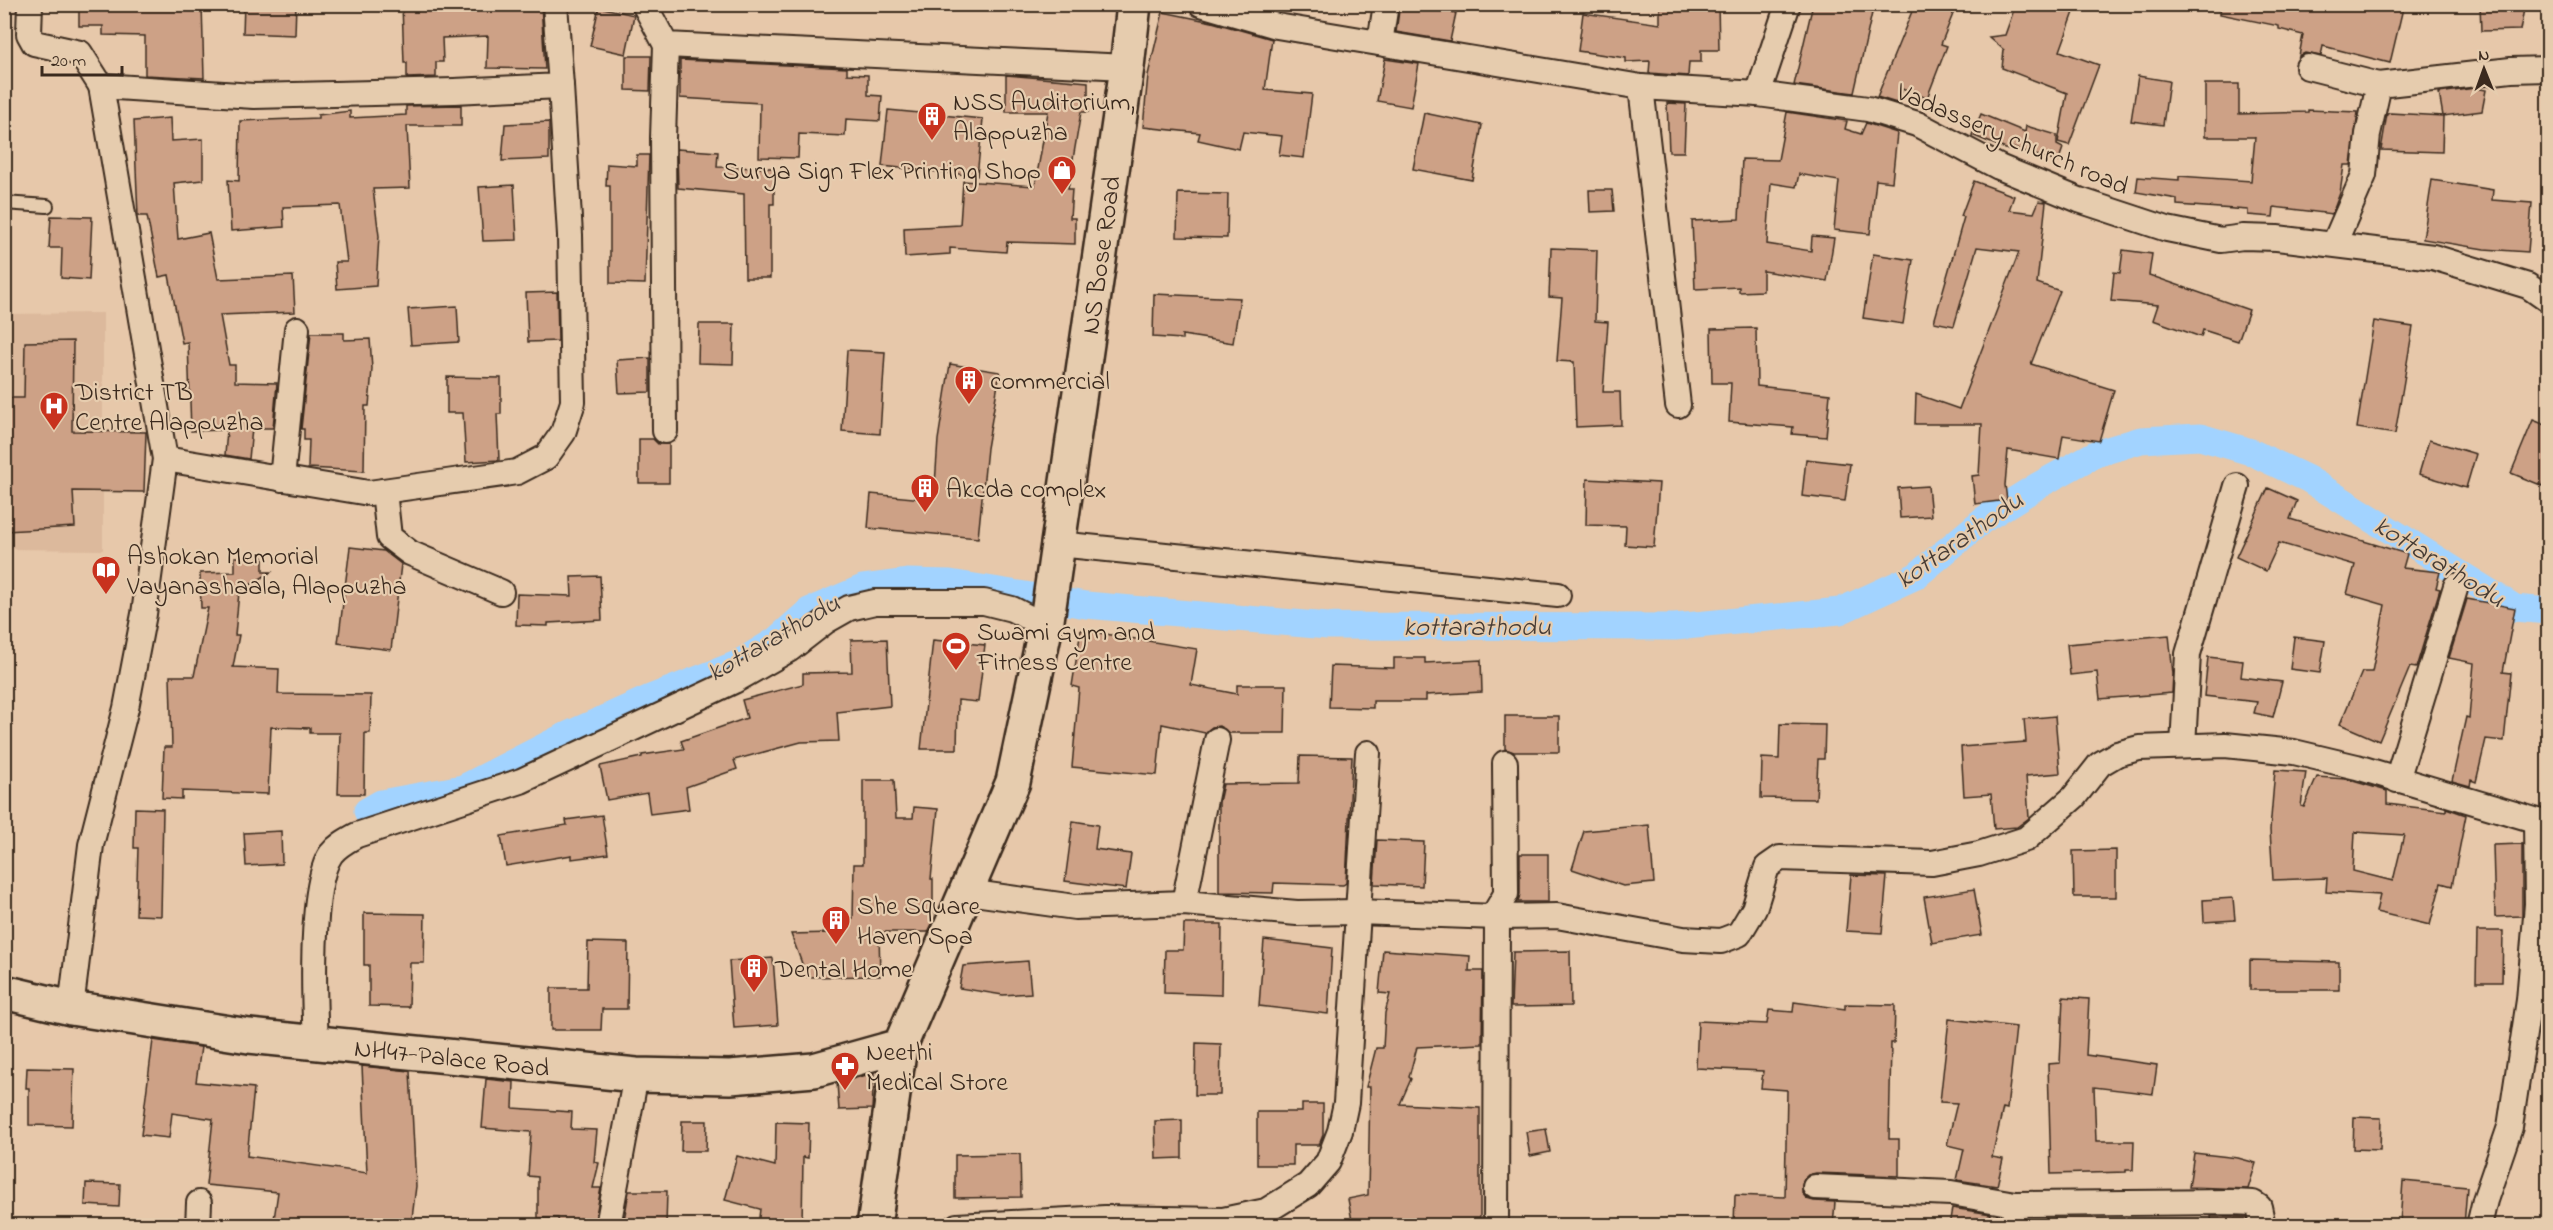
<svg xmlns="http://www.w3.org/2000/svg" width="2553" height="1230" font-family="'Indie Flower',sans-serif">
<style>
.built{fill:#dcb99c}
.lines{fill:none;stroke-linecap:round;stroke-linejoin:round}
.canal{stroke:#a2d3ff;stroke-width:27}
.building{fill:#cda186;stroke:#3b2a1e;stroke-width:1.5;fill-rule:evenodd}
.service-casing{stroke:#3b2a1e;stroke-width:16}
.minor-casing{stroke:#3b2a1e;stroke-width:28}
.secondary-casing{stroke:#3b2a1e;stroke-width:38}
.service{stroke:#e6ccae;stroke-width:12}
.minor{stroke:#e6ccae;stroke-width:24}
.secondary{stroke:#e6ccae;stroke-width:33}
.labels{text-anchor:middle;stroke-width:4.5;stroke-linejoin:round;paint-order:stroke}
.poi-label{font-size:26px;fill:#3b2a1e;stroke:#e6ccae;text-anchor:start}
.street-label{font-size:26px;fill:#3b2a1e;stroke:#e6ccae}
.water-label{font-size:27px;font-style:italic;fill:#453b34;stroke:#e6ccae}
</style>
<rect width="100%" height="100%" fill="#e7c8aa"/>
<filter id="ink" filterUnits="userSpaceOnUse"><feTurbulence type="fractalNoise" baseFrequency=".0167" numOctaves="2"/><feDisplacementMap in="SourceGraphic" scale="12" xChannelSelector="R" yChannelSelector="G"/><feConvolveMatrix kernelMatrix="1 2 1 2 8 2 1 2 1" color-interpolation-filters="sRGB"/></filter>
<g filter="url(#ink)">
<polygon class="built" points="103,313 103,550 5,549 4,314"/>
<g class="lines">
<polyline class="canal" points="367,811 381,803 463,788 565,736 650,698 737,664 775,641 809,611 863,588 909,582 950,583 1086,605 1328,626 1675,627 1840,611 1916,576 1983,520 2039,485 2095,454 2141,440 2200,437 2251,452 2308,479 2515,608 2548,611"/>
</g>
<g class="building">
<polygon points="79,4 202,4 204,78 145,75 145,36 103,35 103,26 79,26"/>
<polygon points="244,4 296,4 295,35 243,33"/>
<polygon points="402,4 541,4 545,69 487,68 488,36 442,38 443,62 436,62 436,77 407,78 407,63 404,63"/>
<polygon points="1400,4 1456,13 1450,41 1396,32"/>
<polygon points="1660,4 1718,4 1719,50 1701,50 1701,62 1689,62 1688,76 1649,73 1650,61 1626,62 1626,58 1578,51 1583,13 1660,24"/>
<polygon points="1813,4 1836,4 1872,13 1854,93 1794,85"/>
<polygon points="1915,4 1957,4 1941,44 1947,46 1927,98 1902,89 1900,104 1877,97"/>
<polygon points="2016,4 2077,4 2060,51 2099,65 2069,145 2058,142 2067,93 2002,68 2004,50 1989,37 2005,35"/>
<polygon points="2221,4 2404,4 2390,63 2323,46 2321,56 2305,53 2299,56 2303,35 2279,29 2279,26 2220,14"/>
<polygon points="2480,4 2525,4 2520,30 2481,31"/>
<polygon points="599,7 634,15 626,54 590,46"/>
<polygon points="1163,12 1212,22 1272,39 1265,90 1312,94 1304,158 1279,155 1282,136 1243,132 1239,149 1198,140 1200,133 1143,127 1148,75"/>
<polygon points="626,56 651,56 650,91 626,90"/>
<polygon points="1385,59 1419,64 1411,107 1377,101"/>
<polygon points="680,60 847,68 847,74 868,75 868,95 882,96 880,121 846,119 845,136 799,134 798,158 759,157 760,103 680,98"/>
<polygon points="1006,75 1088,82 1088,112 1081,112 1068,189 1072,189 1070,218 1075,218 1075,244 1007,242 1006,252 950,248 950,254 905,257 904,228 960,225 963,181 1035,186 1048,112 1006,112"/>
<polygon points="2138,76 2169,81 2163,125 2131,121"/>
<polygon points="2205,84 2239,84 2239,114 2308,112 2308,110 2358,112 2351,165 2344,165 2340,193 2332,214 2274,207 2273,217 2248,215 2248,210 2177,205 2177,199 2136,192 2138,177 2179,180 2179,176 2251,181 2255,137 2205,137"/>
<polygon points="2475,88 2486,90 2482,111 2443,116 2439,93"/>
<polygon points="1667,103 1686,104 1684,152 1669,152"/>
<polygon points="461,105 461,126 407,126 410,188 373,189 379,236 376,286 337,289 335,262 347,262 340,205 283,207 284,227 231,231 228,180 239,181 240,121 318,118 318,115 350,111 350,118 406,115 406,106"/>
<polygon points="888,110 983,119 977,176 882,166"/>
<polygon points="1787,112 1847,121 1845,129 1861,134 1866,123 1897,133 1892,182 1876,180 1870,234 1834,230 1839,181 1799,174 1796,187 1771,183 1767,244 1811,251 1812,236 1834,238 1827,281 1763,271 1763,291 1739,292 1739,287 1695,289 1692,221 1739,219 1742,159 1778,160"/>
<polygon points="1424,113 1482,125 1472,180 1413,169"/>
<polygon points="2390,113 2443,116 2442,152 2381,150 2387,114"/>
<polygon points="1981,114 2025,132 2026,126 2057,135 2057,145 2063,148 2058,162 2009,147 2008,150 1972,135"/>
<polygon points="170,118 171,141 203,139 203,180 174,183 178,239 209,233 218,279 293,276 295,312 220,315 229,365 235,365 235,382 277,383 273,428 252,428 249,459 225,455 227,430 191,431 188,342 182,343 169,275 159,277 147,216 138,216 134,121"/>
<polygon points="549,122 549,159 502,161 505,124"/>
<polygon points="677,149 718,152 717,167 774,168 774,204 770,204 770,278 745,278 744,194 678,188"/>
<polygon points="637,155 649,155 645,284 610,283 610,186 606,186 607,164 637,166"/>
<polygon points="2432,180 2493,190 2492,200 2532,203 2528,252 2484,249 2423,239"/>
<polygon points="1974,181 2014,196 2009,210 2034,213 2039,201 2046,202 2037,283 2060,291 2031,364 2114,390 2099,441 2063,435 2059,459 2008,450 2005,485 2007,500 1975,504 1972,476 1979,475 1982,424 1915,424 1916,394 1959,409 2019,252 1977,247 1954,326 1934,322 1964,217 1961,216"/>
<polygon points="514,185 517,240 483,241 479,187"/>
<polygon points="1589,190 1612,190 1614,211 1590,212"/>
<polygon points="1178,193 1228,194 1227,238 1177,237"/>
<polygon points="51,216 92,217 89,280 61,278 62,248 49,248"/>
<polygon points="1551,248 1597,250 1595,321 1608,322 1603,392 1620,392 1621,425 1576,427 1574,362 1557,361 1562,298 1549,297"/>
<polygon points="2123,250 2152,254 2149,275 2249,310 2238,341 2203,330 2201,337 2153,320 2158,305 2111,301 2114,272 2120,273"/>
<polygon points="1873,254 1913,260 1903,324 1863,318"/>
<polygon points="557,292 558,341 528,342 526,293"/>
<polygon points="1154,294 1240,298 1233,343 1182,335 1182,339 1153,337"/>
<polygon points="457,306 459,342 411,345 408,309"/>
<polygon points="2374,321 2413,327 2395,434 2357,428"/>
<polygon points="699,324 734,324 733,364 698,363"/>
<polygon points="1756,328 1757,386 1830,394 1826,437 1792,434 1793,427 1729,422 1731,383 1712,383 1711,329"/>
<polygon points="311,333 344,333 344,340 370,339 372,369 369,406 365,406 364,471 308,468 309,440 304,440 304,429 301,429"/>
<polygon points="73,341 72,431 146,432 144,492 73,491 75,527 6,531 4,398 24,398 25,342"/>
<polygon points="847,350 885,352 880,434 842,431"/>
<polygon points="650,358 650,392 619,393 617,360"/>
<polygon points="950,364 1000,372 987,448 978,538 868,528 871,494 934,500 938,440"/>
<polygon points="447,377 501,378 501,414 497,414 499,460 466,462 463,413 447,413"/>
<polygon points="2533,420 2548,426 2548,473 2543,486 2511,473"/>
<polygon points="639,439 653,439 658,444 669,444 669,483 639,483"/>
<polygon points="2429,440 2476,454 2466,488 2419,474"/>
<polygon points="1806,459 1850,464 1845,501 1802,496"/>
<polygon points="1587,479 1659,483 1654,547 1625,545 1626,526 1586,525"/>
<polygon points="1928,486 1931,516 1900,518 1898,488"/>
<polygon points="2268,488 2297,501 2290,519 2407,554 2403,568 2440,572 2436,588 2440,589 2416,668 2410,667 2379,741 2340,724 2362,672 2372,672 2385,605 2347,594 2355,565 2279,543 2266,571 2236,557"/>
<polygon points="350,547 384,551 401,564 391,650 338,643"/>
<polygon points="235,557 263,557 263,572 271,572 239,592 235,635 239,635 233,667 279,669 278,694 371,695 370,733 365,733 364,794 338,794 340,733 310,733 310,728 271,727 268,794 182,791 182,799 162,798 164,747 172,747 170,676 194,676 208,608 201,608 200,573 235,572"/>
<polygon points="600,576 602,620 548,623 548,626 516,625 517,594 572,596 571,577"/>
<polygon points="2467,599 2515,608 2503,672 2511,673 2504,741 2486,739 2476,782 2471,780 2470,786 2452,781 2466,717 2469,718 2474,663 2449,658"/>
<polygon points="1081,630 1197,649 1191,685 1237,694 1237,685 1286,685 1285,733 1229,733 1219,726 1212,727 1205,733 1162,724 1157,775 1072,767 1079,688 1072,686"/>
<polygon points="2169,635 2173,674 2172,693 2100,699 2097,672 2070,675 2067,644"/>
<polygon points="2294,637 2325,641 2320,673 2290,669"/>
<polygon points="887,639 890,706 837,712 839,741 801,742 734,760 737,769 686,787 689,809 650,814 647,793 607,800 600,766 642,757 642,755 684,749 681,741 747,718 742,700 803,684 803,673 852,672 851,640"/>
<polygon points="933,640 985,645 978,702 958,700 957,749 921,749"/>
<polygon points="2208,657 2243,661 2241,677 2282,682 2273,717 2254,713 2257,702 2204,696"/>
<polygon points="1394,658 1425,658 1425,663 1481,660 1482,692 1426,695 1426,701 1373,701 1373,708 1329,707 1331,666 1394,668"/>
<polygon points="1505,716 1559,716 1559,752 1514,752 1505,749"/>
<polygon points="2055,716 2060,773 2026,776 2029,818 2017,827 1994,829 1991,794 1964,796 1961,747 2026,742 2024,719"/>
<polygon points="1780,724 1825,725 1824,759 1818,759 1816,799 1761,798 1762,758 1779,759"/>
<polygon points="1300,756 1352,757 1346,883 1343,885 1274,883 1273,893 1219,892 1219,802 1223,784 1299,783"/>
<path d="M 2275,770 L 2306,772 L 2301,806 L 2304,807 L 2317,777 L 2346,779 L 2387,791 L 2387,804 L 2446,811 L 2446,808 L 2466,815 L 2452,886 L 2441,883 L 2430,925 L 2376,912 L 2380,895 L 2326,892 L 2327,878 L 2273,880 L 2270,830 ZM 2355,832 L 2404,835 L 2393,881 L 2353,871 Z"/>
<polygon points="863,780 894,780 896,818 913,818 914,807 938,809 931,879 933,879 933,922 928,932 879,932 880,976 807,977 791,934 831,933 830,919 853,919 854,864 863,864"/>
<polygon points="135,808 163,809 161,916 136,915 138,848 134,848"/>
<polygon points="602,815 608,854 572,859 572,855 506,866 501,836 567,825 566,820"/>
<polygon points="1073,821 1098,825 1095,849 1131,854 1126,889 1065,881"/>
<polygon points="1649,825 1654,883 1623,886 1572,869 1584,831"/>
<polygon points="281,831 282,864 246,866 244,833"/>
<polygon points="1377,840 1424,842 1422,886 1374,884"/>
<polygon points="2522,844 2522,916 2495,917 2493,845"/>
<polygon points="2116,850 2116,897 2074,897 2073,851"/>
<polygon points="1520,854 1548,854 1548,902 1518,902 1520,894"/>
<polygon points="1851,875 1887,876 1882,933 1846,931"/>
<polygon points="1974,889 1982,935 1932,943 1924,897"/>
<polygon points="2233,898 2235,920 2204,922 2203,900"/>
<polygon points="364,913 425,914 424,963 410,963 409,1007 369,1006 369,965 364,965"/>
<polygon points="1184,924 1222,924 1221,995 1164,993 1165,950 1183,950"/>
<polygon points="2477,931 2503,931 2502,982 2476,982"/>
<polygon points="1264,940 1332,948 1328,1014 1259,1006"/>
<polygon points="588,942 628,943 627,1009 602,1009 601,1030 551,1030 551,988 587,988"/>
<polygon points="1383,950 1470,956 1469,971 1483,971 1482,1044 1417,1047 1409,1077 1411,1079 1400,1104 1480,1108 1480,1226 1353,1226 1348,1199 1368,1195 1370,1087 1366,1087 1376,1048 1383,1048 1385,1013 1390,994 1379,993"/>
<polygon points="1570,951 1571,1006 1511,1007 1513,952"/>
<polygon points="773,958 778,1025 734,1028 729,961"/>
<polygon points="2250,960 2339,962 2339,990 2250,990"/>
<polygon points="1028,961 1031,993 1003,995 959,988 963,966"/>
<polygon points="2063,997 2089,999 2086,1055 2157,1065 2153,1094 2094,1087 2096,1141 2134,1141 2133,1170 2126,1170 2126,1172 2051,1174 2048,1064 2060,1063"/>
<polygon points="1794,1002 1845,1009 1845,1004 1895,1005 1894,1043 1891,1043 1889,1139 1899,1139 1899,1176 1816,1173 1808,1175 1803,1180 1802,1193 1807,1199 1814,1201 1835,1202 1833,1226 1734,1225 1735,1195 1785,1197 1787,1090 1761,1088 1763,1071 1696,1068 1698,1021 1767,1024 1769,1010 1793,1012"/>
<polygon points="1949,1019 2016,1027 2007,1109 2003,1108 1992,1157 2003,1159 1997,1186 1957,1180 1964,1149 1947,1145 1957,1103 1940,1102"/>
<polygon points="153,1040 201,1047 196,1082 254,1088 247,1156 367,1173 362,1066 410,1071 416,1186 411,1226 273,1226 278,1192 206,1185 213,1119 172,1113 169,1138 141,1135"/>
<polygon points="1196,1043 1221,1044 1220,1095 1195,1095"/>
<polygon points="27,1068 74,1069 72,1126 29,1125 29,1088 26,1088"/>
<polygon points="874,1073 872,1109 839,1110 837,1083"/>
<polygon points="486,1079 514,1082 513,1108 572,1112 571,1129 597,1130 594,1162 599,1163 593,1188 601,1188 594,1226 559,1226 558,1218 538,1218 538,1177 528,1176 531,1132 482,1128"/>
<polygon points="1302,1104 1323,1104 1323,1135 1319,1145 1293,1145 1293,1165 1257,1165 1257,1112 1302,1112"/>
<polygon points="2354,1117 2381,1118 2380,1150 2353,1149"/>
<polygon points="1182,1120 1182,1158 1156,1159 1155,1121"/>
<polygon points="682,1121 707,1121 706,1151 681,1151"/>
<polygon points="776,1122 809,1123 808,1158 803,1157 802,1226 758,1226 760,1209 725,1200 737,1156 775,1166"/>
<polygon points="1546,1129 1550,1152 1530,1156 1526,1132"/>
<polygon points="2194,1153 2238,1158 2256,1163 2248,1189 2189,1187"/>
<polygon points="1020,1154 1021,1197 955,1198 955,1155"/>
<polygon points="2403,1181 2467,1187 2464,1226 2400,1223"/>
<polygon points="86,1183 120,1184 119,1207 85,1205"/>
<polygon points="629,1191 667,1191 666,1226 623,1226"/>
<polygon points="1952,1208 1991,1214 1988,1226 1949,1226"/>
<polygon points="2211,1216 2247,1217 2248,1226 2212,1226"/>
</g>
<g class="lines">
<g class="service-casing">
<polyline id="service" points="4,203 47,206"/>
</g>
<g class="minor-casing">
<g id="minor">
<polyline points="30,4 29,34 34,43 80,53 101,86"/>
<polyline points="644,4 666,45 1127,67"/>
<polyline points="1201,4 1277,26 1641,87 1758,94 1868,109 1917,124 1999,167 2079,200 2167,229 2221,240 2243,237 2277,238 2433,257 2528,286 2548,300"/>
<polyline points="1380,43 1386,4"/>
<polyline points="2308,67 2379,85"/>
<polyline points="1641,87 1678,405"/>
<polyline points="1758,94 1788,4"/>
<polyline points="2334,244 2364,175 2368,134 2379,85 2511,70 2548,69"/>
<polyline points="665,431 663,138 666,45"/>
<polyline points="165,459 369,493 517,472 546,457 563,433 573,402 570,235 561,86"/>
<polyline points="282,479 297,329"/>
<polyline points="384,491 389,537 410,553 501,592"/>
<polyline points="1058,544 1558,595"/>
<polyline points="2183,746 2188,654 2237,486"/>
<polyline points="2397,780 2456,586"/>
<polyline points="967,892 1075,907 1184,903 1297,913 1357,912 1497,917 1557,916 1683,939 1721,941 1739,934 1754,909 1767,867 1780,858 1932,863 1979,854 2026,839 2074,797 2100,764 2117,754 2139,748 2225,745 2294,752 2357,767 2548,824"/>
<polyline points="1184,903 1217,740"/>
<polyline points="1493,916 1506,894 1505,763"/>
<polyline points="71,1008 91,845 126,708 144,614 165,459 101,86 254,96 454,91 561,86 555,4"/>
<path d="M 316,1043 C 314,1002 309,885 331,854 C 338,845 348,840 357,835 L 521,781 L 734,681 L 790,649 L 826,621 L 849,608 L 875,602 L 984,602 L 1012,609 L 1045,626"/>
<polyline points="1815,1187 1951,1193 2015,1204"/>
<polyline points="198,1226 199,1203"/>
<polyline points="608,1226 636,1075"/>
<polyline points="957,1226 1105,1218 1223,1220 1266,1211 1308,1185 1328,1162 1340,1131 1346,1103 1368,753"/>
<polyline points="1496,1226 1497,917"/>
<polyline points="2014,1226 2015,1204 2231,1202 2253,1203 2259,1207 2263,1226"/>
<polyline points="2479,1226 2485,1200 2510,1127 2529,1000 2537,904 2536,821"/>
</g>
</g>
<g class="secondary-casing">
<g id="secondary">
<polyline points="4,992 71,1008 249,1036 636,1075 730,1077 814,1070 900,1046"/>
<polyline points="874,1226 900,1046 1013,782 1047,620 1127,67 1134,4"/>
</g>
</g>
<use href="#service" class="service"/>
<use href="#minor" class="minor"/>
<use href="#secondary" class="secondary"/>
</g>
</g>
<defs>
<g id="building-pin" transform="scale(1.5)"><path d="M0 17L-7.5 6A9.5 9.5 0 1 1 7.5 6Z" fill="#c8321e" stroke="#e6ccae"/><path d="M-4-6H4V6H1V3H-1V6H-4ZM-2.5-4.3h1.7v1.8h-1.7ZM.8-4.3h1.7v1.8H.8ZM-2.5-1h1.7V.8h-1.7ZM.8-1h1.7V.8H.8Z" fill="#fff"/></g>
<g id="shop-pin" transform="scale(1.5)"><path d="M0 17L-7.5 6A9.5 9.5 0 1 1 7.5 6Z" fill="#c8321e" stroke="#e6ccae"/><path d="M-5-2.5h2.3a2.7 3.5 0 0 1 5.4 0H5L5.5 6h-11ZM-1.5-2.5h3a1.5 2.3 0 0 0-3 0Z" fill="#fff"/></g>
<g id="hospital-pin" transform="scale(1.5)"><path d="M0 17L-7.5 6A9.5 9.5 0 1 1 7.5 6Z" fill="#c8321e" stroke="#e6ccae"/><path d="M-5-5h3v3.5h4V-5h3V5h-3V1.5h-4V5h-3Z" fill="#fff"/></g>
<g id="library-pin" transform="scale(1.5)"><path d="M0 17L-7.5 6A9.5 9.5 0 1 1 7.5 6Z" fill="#c8321e" stroke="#e6ccae"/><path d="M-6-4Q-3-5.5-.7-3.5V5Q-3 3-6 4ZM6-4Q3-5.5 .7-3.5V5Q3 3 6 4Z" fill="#fff"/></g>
<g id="stadium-pin" transform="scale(1.5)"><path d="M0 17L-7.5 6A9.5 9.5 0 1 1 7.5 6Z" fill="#c8321e" stroke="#e6ccae"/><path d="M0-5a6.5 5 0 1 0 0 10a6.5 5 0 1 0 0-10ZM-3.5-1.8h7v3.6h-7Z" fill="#fff"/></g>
<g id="pharmacy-pin" transform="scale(1.5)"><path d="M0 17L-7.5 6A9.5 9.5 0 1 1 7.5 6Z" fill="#c8321e" stroke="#e6ccae"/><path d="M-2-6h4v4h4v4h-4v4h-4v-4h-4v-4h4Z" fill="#fff"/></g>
</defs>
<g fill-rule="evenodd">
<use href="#building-pin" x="932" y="116"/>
<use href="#shop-pin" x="1062" y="170"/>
<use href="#building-pin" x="969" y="380"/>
<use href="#hospital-pin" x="54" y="406"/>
<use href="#building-pin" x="925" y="488"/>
<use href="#library-pin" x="106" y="570"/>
<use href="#stadium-pin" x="956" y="646"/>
<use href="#building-pin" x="836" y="920"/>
<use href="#building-pin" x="754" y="968"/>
<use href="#pharmacy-pin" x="845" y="1066"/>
</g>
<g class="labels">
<g class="poi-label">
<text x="953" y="110">NSS Auditorium,<tspan x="953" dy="30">Alappuzha</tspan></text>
<text x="1041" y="179" text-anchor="end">Surya Sign Flex Printing Shop</text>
<text x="990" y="389">commercial</text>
<text x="75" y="400">District TB<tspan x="75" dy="30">Centre Alappuzha</tspan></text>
<text x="946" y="497">Akcda complex</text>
<text x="127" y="564">Ashokan Memorial<tspan x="127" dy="30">Vayanashaala, Alappuzha</tspan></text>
<text x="977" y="640">Swami Gym and<tspan x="977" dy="30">Fitness Centre</tspan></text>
<text x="857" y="914">She Square<tspan x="857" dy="30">Haven Spa</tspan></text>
<text x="775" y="977">Dental Home</text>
<text x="866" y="1060">Neethi<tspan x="866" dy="30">Medical Store</tspan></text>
</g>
<g class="street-label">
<text transform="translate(2013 138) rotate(23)" y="9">Vadassery church road</text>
<text transform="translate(1100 255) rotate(-82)" y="9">NS Bose Road</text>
<text transform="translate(452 1057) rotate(6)" y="9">NH47-Palace Road</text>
</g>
<g class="water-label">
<text transform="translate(1959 539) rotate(-35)" y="9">kottarathodu</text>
<text transform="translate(2440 561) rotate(32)" y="9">kottarathodu</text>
<text x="1477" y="635">kottarathodu</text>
<text transform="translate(773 637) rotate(-30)" y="9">kottarathodu</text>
</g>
</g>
<rect width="2553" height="1230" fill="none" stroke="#e6ccae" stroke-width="24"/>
<rect x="12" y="12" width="2529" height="1206" fill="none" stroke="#3b2a1e" stroke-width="2" filter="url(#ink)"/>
<g transform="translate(2484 69) rotate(359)" stroke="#e6ccae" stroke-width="4.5" paint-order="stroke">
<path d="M0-4.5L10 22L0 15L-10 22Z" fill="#3b2a1e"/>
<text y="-9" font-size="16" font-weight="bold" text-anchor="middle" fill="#3b2a1e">N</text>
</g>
<path d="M42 66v9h80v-9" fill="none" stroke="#3b2a1e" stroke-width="3"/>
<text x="51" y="66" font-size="18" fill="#3b2a1e" stroke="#e6ccae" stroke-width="4.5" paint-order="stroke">20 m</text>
</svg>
